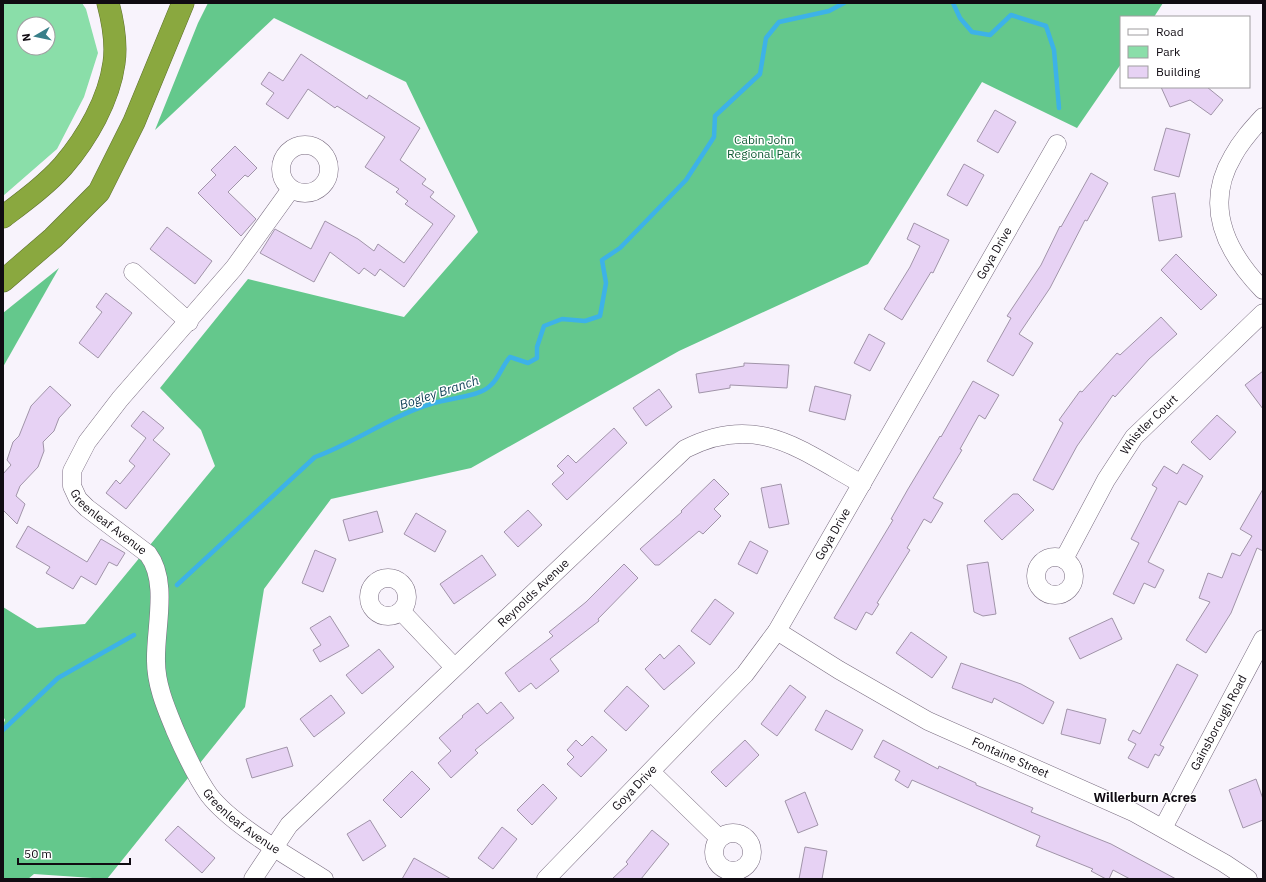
<svg xmlns="http://www.w3.org/2000/svg" width="1266" height="882" font-family="'IBM Plex Sans',sans-serif">
<style>
.green{fill:#8adea9;fill-rule:evenodd}
.forest{fill:#64c88c}
.lines{fill:none;stroke-linecap:round;stroke-linejoin:round}
.stream{stroke:#3db2e8;stroke-width:4.5}
.building{fill:#e7d2f4;stroke:#a194a9}
.minor-casing{stroke:#786b7f;stroke-width:19}
.highway-casing{stroke:#5f712f;stroke-width:23}
.minor{stroke:#fff;stroke-width:18}
.highway{stroke:#8aa83f;stroke-width:22}
.labels{text-anchor:middle;stroke-width:3;stroke-linejoin:round;paint-order:stroke}
.park-label{font-size:12px;fill:#105c35;stroke:#fff}
.street-label{font-size:12px;fill:#100b12;stroke:#fff}
.water-label{font-size:13px;font-style:italic;fill:#0c3e54;stroke:#fff}
.neighbourhood-label{font-size:13px;font-weight:bold;fill:#100b12;stroke:#fff}
</style>
<rect width="100%" height="100%" fill="#f8f3fc"/>
<path class="green" d="M 3,3 L 82,3 L 86,9 L 98,53 L 84,97 L 57,149 L 3,196 ZM 24,24 L 48,24 L 48,48 L 24,48 Z"/>
<g class="forest">
<polygon points="208,3 1163,3 1154,17 1121,17 1121,64 1077,128 982,82 868,264 679,351 471,468 331,499 264,589 245,707 107,879 34,874 28,879 3,879 3,725 5,720 3,716 3,607 37,628 85,624 215,466 201,430 160,388 248,279 404,317 478,232 406,82 274,18 155,130 198,23"/>
<polygon points="59,268 3,367 3,313"/>
</g>
<g class="lines">
<g class="stream">
<polyline points="953,3 960,18 972,32 990,35 1011,15 1046,26 1054,50 1059,108"/>
<path d="M 177,585 L 315,457 C 356,442 392,415 434,403 C 449,398 480,397 491,385 C 499,378 502,366 510,357 L 528,363 L 537,358 L 537,347 L 544,326 L 562,319 L 585,321 L 600,316 L 606,283 L 602,260 L 620,248 L 686,180 L 714,137 L 715,116 L 760,74 L 766,38 L 779,22 L 829,11 L 844,3"/>
<polyline points="3,730 58,678 134,635"/>
</g>
</g>
<g class="building">
<polygon points="301,54 367,99 369,95 420,128 400,160 426,179 422,184 434,192 430,197 455,216 404,287 380,269 375,276 364,268 359,274 330,252 314,282 260,253 275,229 311,249 325,221 358,239 374,251 378,244 404,263 433,224 405,204 408,201 396,192 399,189 365,167 385,137 337,106 335,108 308,89 288,119 266,104 274,93 261,84 269,72 283,81"/>
<polygon points="1161,87 1207,87 1223,100 1211,115 1190,100 1170,107"/>
<polygon points="995,110 1016,122 998,153 977,141"/>
<polygon points="1166,128 1190,134 1179,177 1154,170"/>
<polygon points="235,146 257,168 248,177 245,175 228,192 256,219 241,236 198,193 216,175 211,170"/>
<polygon points="964,164 984,175 967,206 947,195"/>
<polygon points="1091,173 1108,183 1087,221 1085,220 1050,288 1019,334 1033,343 1013,376 987,361 1011,318 1007,316 1041,265 1060,226 1061,227"/>
<polygon points="1175,193 1182,237 1159,241 1152,197"/>
<polygon points="914,223 949,240 933,273 931,272 902,320 884,309 910,267 920,246 907,239"/>
<polygon points="167,227 212,261 195,284 150,249"/>
<polygon points="1176,254 1217,295 1201,310 1161,270"/>
<polygon points="106,293 132,313 98,358 79,343 102,312 96,307"/>
<polygon points="1161,317 1177,334 1149,359 1115,397 1113,395 1077,446 1053,490 1033,480 1063,423 1059,420 1080,391 1082,392 1117,353 1120,355"/>
<polygon points="869,334 885,343 870,371 854,363"/>
<polygon points="744,363 789,365 787,388 730,385 730,388 699,393 696,374 744,366"/>
<polygon points="1263,371 1263,409 1245,385"/>
<polygon points="973,381 999,395 985,419 979,415 960,449 962,450 933,498 943,503 931,523 924,519 907,548 910,550 877,603 879,604 872,615 866,612 856,630 834,618 893,520 891,519 908,489 940,436 941,437"/>
<polygon points="50,386 71,405 59,418 54,431 43,442 44,451 38,467 20,486 16,496 25,504 17,524 3,510 3,474 11,465 7,460 13,442 19,436 31,406"/>
<polygon points="815,386 851,395 845,420 809,411"/>
<polygon points="659,389 672,407 646,426 633,408"/>
<polygon points="143,411 164,428 153,440 170,454 126,509 106,493 116,480 120,484 135,466 129,461 146,438 131,426"/>
<polygon points="1217,415 1236,432 1210,460 1191,442"/>
<polygon points="614,428 627,443 567,500 552,484 564,473 557,466 568,455 576,463"/>
<polygon points="1183,464 1203,476 1186,505 1179,501 1148,562 1164,570 1155,588 1144,583 1134,604 1113,594 1139,543 1131,539 1157,488 1152,485 1164,466 1177,474"/>
<polygon points="714,479 729,494 714,509 721,516 703,534 699,531 659,565 655,565 640,549 682,512 681,511"/>
<polygon points="781,484 789,524 769,528 761,488"/>
<polygon points="1263,489 1263,551 1257,548 1231,613 1206,653 1186,640 1210,602 1199,598 1208,573 1222,578 1232,553 1240,556 1252,536 1240,529"/>
<polygon points="1013,494 1018,494 1034,510 1002,540 984,521"/>
<polygon points="528,510 542,525 518,547 504,532"/>
<polygon points="377,511 383,532 349,541 343,520"/>
<polygon points="416,513 446,531 435,552 404,534"/>
<polygon points="28,526 87,562 101,539 125,553 117,566 109,562 96,585 81,576 73,589 46,573 50,567 16,547"/>
<polygon points="750,541 768,551 757,574 738,564"/>
<polygon points="315,550 336,559 323,592 302,583"/>
<polygon points="482,555 496,575 454,604 440,584"/>
<polygon points="988,562 996,614 983,616 974,612 967,565"/>
<polygon points="624,564 638,578 598,619 599,621 550,659 559,671 536,689 531,683 519,692 505,673 553,636 549,632 586,602"/>
<polygon points="715,599 734,613 710,645 691,631"/>
<polygon points="330,616 349,646 320,662 313,650 321,645 310,628"/>
<polygon points="1112,618 1122,639 1080,659 1069,638"/>
<polygon points="911,632 947,657 932,678 896,653"/>
<polygon points="679,645 695,663 664,690 645,669 660,654 664,659"/>
<polygon points="379,649 394,667 362,694 346,675"/>
<polygon points="961,663 1021,684 1054,702 1043,724 994,698 992,703 952,688"/>
<polygon points="1177,664 1198,675 1160,745 1164,747 1159,756 1155,754 1148,768 1128,758 1136,744 1128,740 1133,730 1140,734"/>
<polygon points="790,685 806,697 777,736 761,724"/>
<polygon points="627,686 649,706 626,731 604,711"/>
<polygon points="331,695 345,713 314,737 300,719"/>
<polygon points="501,702 514,718 475,750 478,753 451,778 438,763 451,751 439,738 463,717 462,716 478,703 487,714"/>
<polygon points="1067,709 1106,719 1100,744 1061,734"/>
<polygon points="826,710 863,730 852,750 815,730"/>
<polygon points="592,736 607,750 581,777 567,764 574,757 567,750 576,740 582,746"/>
<polygon points="745,740 759,755 726,787 711,772"/>
<polygon points="883,740 938,769 939,766 976,783 976,785 1033,808 1031,812 1111,844 1176,879 1130,879 1113,870 1109,879 1106,879 1091,871 1093,869 1036,846 1040,836 912,780 908,788 895,780 900,771 874,757"/>
<polygon points="287,747 293,766 252,778 246,759"/>
<polygon points="412,771 430,789 401,818 383,800"/>
<polygon points="1256,779 1263,799 1263,820 1243,828 1229,790"/>
<polygon points="543,784 557,798 532,825 517,810"/>
<polygon points="805,792 818,825 798,833 785,801"/>
<polygon points="370,820 386,846 363,861 347,834"/>
<polygon points="178,826 215,858 202,873 165,840"/>
<polygon points="502,827 517,839 493,869 478,858"/>
<polygon points="652,830 669,844 641,879 612,879 628,864 626,862"/>
<polygon points="805,847 827,851 822,879 799,879"/>
<polygon points="414,858 451,879 402,879"/>
</g>
<g class="lines">
<g class="minor-casing">
<g id="minor">
<path d="M 1263,117 C 1252,129 1241,141 1233,156 C 1203,206 1226,252 1263,290"/>
<circle cx="305" cy="169" r="24"/>
<path id="s1" d="M 291,189 L 234,268 L 120,399 L 87,442 L 72,471 L 72,486 L 78,499 L 87,508 L 148,554 C 169,582 155,628 156,661 C 156,685 166,708 175,730 C 185,753 195,775 209,795 C 233,826 290,857 324,879"/>
<polyline points="133,272 189,322"/>
<circle cx="1055" cy="576" r="19"/>
<path id="s2" d="M 1064,559 L 1106,480 L 1134,437 L 1263,313"/>
<circle cx="388" cy="597" r="19"/>
<polyline points="401,611 454,667"/>
<path id="s3" d="M 777,631 L 839,670 L 928,721 L 1133,812 L 1224,863 L 1248,879"/>
<polyline points="651,772 719,838"/>
<path id="s4" d="M 1163,828 L 1263,639"/>
<circle cx="733" cy="852" r="19"/>
<path id="s5" d="M 253,879 L 289,825 L 685,449 C 757,412 800,450 862,484"/>
<path id="s6" d="M 546,879 L 745,674 L 777,631 L 1057,144"/>
</g>
</g>
<g class="highway-casing">
<g id="highway">
<path d="M 3,217 C 24,201 46,185 63,166 C 87,138 109,100 114,63 C 117,43 113,22 108,3"/>
<polyline points="3,281 53,238 99,192 134,122 183,3"/>
</g>
</g>
<use href="#minor" class="minor"/>
<use href="#highway" class="highway"/>
</g>
<g class="labels">
<g class="park-label">
<text x="764" y="144">Cabin John<tspan x="764" dy="14">Regional Park</tspan></text>
</g>
<g class="street-label">
<text dy="4" stroke="none"><textPath href="#s6" startOffset="775">Goya Drive</textPath></text>
<text dy="4" stroke="none"><textPath href="#s2" startOffset="160">Whistler Court</textPath></text>
<text dy="4" stroke="none"><textPath href="#s1" startOffset="425">Greenleaf Avenue</textPath></text>
<text dy="4" stroke="none"><textPath href="#s6" startOffset="451">Goya Drive</textPath></text>
<text dy="4" stroke="none"><textPath href="#s5" startOffset="402">Reynolds Avenue</textPath></text>
<text dy="4" stroke="none"><textPath href="#s4" startOffset="119">Gainsborough Road</textPath></text>
<text dy="4" stroke="none"><textPath href="#s3" startOffset="266">Fontaine Street</textPath></text>
<text dy="4" stroke="none"><textPath href="#s6" startOffset="127">Goya Drive</textPath></text>
<text dy="4" stroke="none"><textPath href="#s1" startOffset="773">Greenleaf Avenue</textPath></text>
</g>
<g class="water-label">
<text transform="translate(439 392) rotate(-18)" y="5">Bogley Branch</text>
</g>
<g class="neighbourhood-label">
<text x="1145" y="802">Willerburn Acres</text>
</g>
</g>
<rect width="1266" height="882" fill="none" stroke="#100b12" stroke-width="8"/>
<rect x="1120" y="16" width="130" height="72" fill="#ffffff" stroke="#9f9da0"/>
<rect x="1128" y="29" width="20" height="6" fill="#ffffff" stroke="#9f9da0"/>
<text x="1156" y="36" font-size="12" fill="#100b12">Road</text>
<rect x="1128" y="46" width="20" height="12" fill="#8adea9" stroke="#9f9da0"/>
<text x="1156" y="56" font-size="12" fill="#100b12">Park</text>
<rect x="1128" y="66" width="20" height="12" fill="#e7d2f4" stroke="#9f9da0"/>
<text x="1156" y="76" font-size="12" fill="#100b12">Building</text>
<g transform="translate(36 36) rotate(261)"><circle r="19" fill="#ffffff" stroke="#9f9da0"/>
<path d="M0-3L7 15L0 10L-7 15Z" fill="#387f89"/>
<text y="-6" font-size="11" font-weight="bold" text-anchor="middle" fill="#100b12">N</text>
</g>
<path d="M18 858v6h112v-6" fill="none" stroke="#100b12" stroke-width="2"/>
<text x="24" y="858" font-size="12" fill="#100b12" stroke="#ffffff" stroke-width="3" paint-order="stroke">50 m</text>
</svg>
